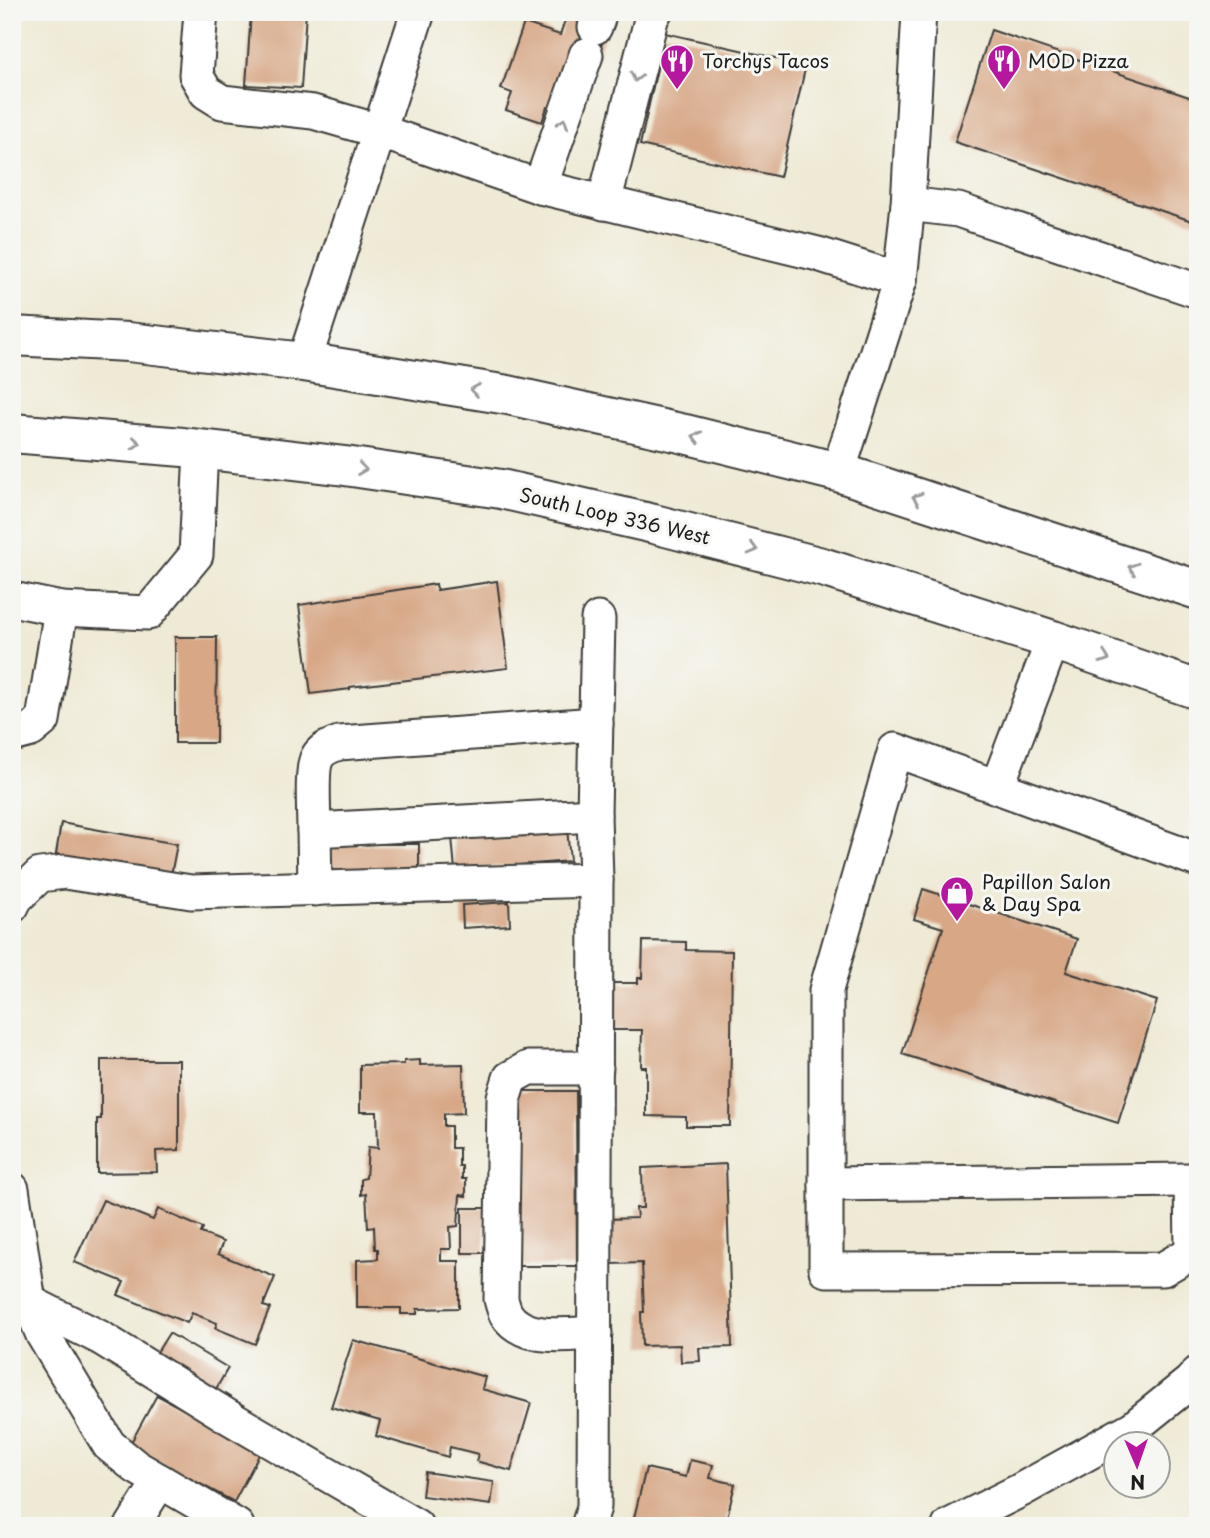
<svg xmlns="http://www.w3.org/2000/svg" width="1210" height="1538" font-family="'Playpen Sans',sans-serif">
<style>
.building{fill:#d7a786}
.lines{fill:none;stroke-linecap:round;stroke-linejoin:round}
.minor-casing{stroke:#3c3b38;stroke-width:37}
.major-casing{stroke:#3c3b38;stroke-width:42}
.minor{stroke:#fff;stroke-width:33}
.major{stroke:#fff;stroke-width:38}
.oneway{stroke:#999}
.labels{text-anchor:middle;stroke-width:6;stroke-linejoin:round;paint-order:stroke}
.poi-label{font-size:19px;fill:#1c1c1c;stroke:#f6f6f2;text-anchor:start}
.street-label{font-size:19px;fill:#1c1c1c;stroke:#f6f6f2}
</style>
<rect width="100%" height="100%" fill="#f6f6f2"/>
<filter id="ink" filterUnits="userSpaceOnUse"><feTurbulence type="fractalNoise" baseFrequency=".0143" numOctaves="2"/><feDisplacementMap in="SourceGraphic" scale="14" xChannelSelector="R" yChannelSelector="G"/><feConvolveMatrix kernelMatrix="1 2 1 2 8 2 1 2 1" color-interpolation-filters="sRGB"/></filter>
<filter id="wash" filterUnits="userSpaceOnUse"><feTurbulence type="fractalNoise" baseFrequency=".00686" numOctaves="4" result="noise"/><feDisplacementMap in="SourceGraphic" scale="28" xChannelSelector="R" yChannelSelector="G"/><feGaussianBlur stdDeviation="1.57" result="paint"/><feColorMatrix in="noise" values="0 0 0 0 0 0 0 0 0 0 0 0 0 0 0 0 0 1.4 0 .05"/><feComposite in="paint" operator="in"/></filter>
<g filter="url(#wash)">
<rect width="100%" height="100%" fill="#efead5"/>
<g id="blocks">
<g class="building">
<polygon points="251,12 306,12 301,88 246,85"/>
<polygon points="566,17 606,31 597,59 556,110 547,107 542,122 506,110 512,93 501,89 524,23 560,35"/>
<polygon points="991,30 1198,100 1198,223 955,142"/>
<polygon points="665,33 806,65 780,177 640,145"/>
<polygon points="497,581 508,668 350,687 350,689 311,694 299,605 436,584 437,590"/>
<polygon points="175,637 217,637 216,743 175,743"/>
<polygon points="61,823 177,844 171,875 56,854"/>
<polygon points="567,828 570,861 455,870 452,837"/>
<rect x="331" y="844" width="88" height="32"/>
<polygon points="923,889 1077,939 1066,972 1157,1001 1118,1123 902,1054 943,928 914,919"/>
<polygon points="509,902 510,925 463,928 462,905"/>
<polygon points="643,941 686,942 686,950 732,951 730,1126 686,1126 686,1117 646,1116 646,1067 641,1067 642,1030 610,1030 611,983 638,983 638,978 642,978"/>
<polygon points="101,1060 179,1060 179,1150 156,1151 157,1172 97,1173 97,1119 101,1119"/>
<polygon points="420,1060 420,1065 463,1064 464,1113 444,1114 444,1126 451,1126 451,1148 459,1148 459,1166 462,1166 462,1179 466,1179 466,1196 460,1195 458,1226 450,1227 451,1249 441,1249 441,1261 459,1261 459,1308 417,1309 417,1314 401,1314 401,1308 357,1308 357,1260 378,1259 378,1249 375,1249 374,1227 368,1228 366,1194 361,1195 361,1179 366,1178 368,1147 378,1148 377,1112 360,1112 360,1065 404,1064 404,1061"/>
<polygon points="517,1091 576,1091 577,1266 518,1266"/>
<polygon points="726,1164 732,1347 699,1348 700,1361 681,1362 680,1345 642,1346 641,1312 644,1312 642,1263 611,1264 609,1219 637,1218 636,1208 643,1208 642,1168"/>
<polygon points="103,1200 153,1220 158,1209 203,1228 201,1233 223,1242 218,1254 275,1277 263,1306 270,1308 255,1344 215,1328 217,1323 192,1313 187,1323 118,1295 124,1282 74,1262"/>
<rect x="462" y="1208" width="23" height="45"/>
<polygon points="169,1333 228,1368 216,1389 156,1354"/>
<polygon points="353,1340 485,1377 482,1389 531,1403 511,1471 476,1461 478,1454 450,1447 448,1457 376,1436 380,1421 331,1407"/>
<polygon points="157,1395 261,1451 234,1502 129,1446"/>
<polygon points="690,1460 713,1465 710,1478 735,1484 725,1526 632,1526 646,1468 686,1477"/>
<polygon points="425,1472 494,1482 491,1505 422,1496"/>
</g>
</g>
</g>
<g filter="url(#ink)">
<use href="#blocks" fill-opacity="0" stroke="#3c3b38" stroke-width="2"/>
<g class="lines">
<g class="minor-casing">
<g id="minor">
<polyline points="201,12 196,75 206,92 222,102 313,112 379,131 540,187 818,254 900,280"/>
<polyline points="595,27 598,19 597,12"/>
<polyline points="540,187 586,55"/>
<polyline points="604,203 652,16 655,12"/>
<polyline points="908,204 958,210 1198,291"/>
<polyline points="304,362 418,12"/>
<polyline points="838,472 900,280 908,204 919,12"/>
<polyline points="12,599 61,609"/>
<polyline points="12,735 31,730 43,720 61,609 148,613 196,555 201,450"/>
<polyline points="997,787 1053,640"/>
<path d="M 594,815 L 314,830 C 314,814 311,769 317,758 C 321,749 331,746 339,743 L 596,724"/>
<polyline points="314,830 315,889"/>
<polyline points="1198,860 895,750 826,990 826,1270 1163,1269 1192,1252 1191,1180 1198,1180"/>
<polyline points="596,880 594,815 598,619"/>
<polyline points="12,906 16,898 40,875 65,872 191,892 596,880 594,1507 588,1526"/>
<polyline points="826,1184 1191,1180"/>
<polyline points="12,1189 29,1302 43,1335 109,1445 136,1467 237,1526"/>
<polyline points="29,1302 101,1338 227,1416 416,1526"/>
<path d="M 595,1333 C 568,1334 523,1342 506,1314 C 504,1310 502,1303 501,1299 L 504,1097 L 510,1078 L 528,1068 L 596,1068"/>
<polyline points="132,1526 160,1481"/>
<polyline points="949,1526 1021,1490 1133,1428 1190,1382 1198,1373"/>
</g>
</g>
<g class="major-casing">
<g id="major">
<polyline points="12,336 128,342 304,362 508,395 685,434 838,472 1198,590"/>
<polyline points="12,433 183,447 345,466 501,489 654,524 822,567 1053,640 1198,690"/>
</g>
</g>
<use href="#minor" class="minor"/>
<use href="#major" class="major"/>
</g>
<defs><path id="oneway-chevron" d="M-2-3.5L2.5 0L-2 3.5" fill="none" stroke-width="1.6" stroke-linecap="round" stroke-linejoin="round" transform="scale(1.75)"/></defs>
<g class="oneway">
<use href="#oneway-chevron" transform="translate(636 77) rotate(104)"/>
<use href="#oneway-chevron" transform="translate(563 123) rotate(-71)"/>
<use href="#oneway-chevron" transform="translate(475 390) rotate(-171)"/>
<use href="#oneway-chevron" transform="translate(697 437) rotate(-166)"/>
<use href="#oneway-chevron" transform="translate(136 443) rotate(5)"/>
<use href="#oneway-chevron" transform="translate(362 469) rotate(8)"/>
<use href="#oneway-chevron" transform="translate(917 498) rotate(-162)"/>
<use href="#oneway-chevron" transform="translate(753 549) rotate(15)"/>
<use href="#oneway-chevron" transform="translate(1133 568) rotate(-162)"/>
<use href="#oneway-chevron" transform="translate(1105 658) rotate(19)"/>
</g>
</g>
<defs>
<g id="restaurant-pin" transform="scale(1.75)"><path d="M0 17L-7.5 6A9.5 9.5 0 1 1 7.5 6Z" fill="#b5179e" stroke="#f6f6f2"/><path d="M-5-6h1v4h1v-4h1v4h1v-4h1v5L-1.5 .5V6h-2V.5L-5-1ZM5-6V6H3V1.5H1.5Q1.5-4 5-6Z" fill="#fff"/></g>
<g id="shop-pin" transform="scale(1.75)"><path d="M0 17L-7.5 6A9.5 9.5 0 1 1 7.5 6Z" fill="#b5179e" stroke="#f6f6f2"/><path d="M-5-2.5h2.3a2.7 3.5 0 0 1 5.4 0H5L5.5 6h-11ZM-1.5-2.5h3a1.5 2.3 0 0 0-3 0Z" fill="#fff"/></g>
</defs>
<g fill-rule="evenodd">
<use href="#restaurant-pin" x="677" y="61"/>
<use href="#restaurant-pin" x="1004" y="61"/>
<use href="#shop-pin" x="957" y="893"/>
</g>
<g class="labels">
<g class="poi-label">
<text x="702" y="68">Torchys Tacos</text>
<text x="1028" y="68">MOD Pizza</text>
<text x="982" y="889">Papillon Salon<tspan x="982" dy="22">&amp; Day Spa</tspan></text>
</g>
<g class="street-label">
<text transform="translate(615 516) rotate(13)" y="7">South Loop 336 West</text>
</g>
</g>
<rect width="1210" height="1538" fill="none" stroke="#f6f6f2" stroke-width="42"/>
<g transform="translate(1137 1465) rotate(178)"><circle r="33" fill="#f6f6f2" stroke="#9f9f9c" stroke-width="2"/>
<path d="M0-5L12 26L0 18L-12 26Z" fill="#b5179e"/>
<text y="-10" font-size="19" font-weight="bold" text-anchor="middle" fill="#1c1c1c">N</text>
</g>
</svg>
